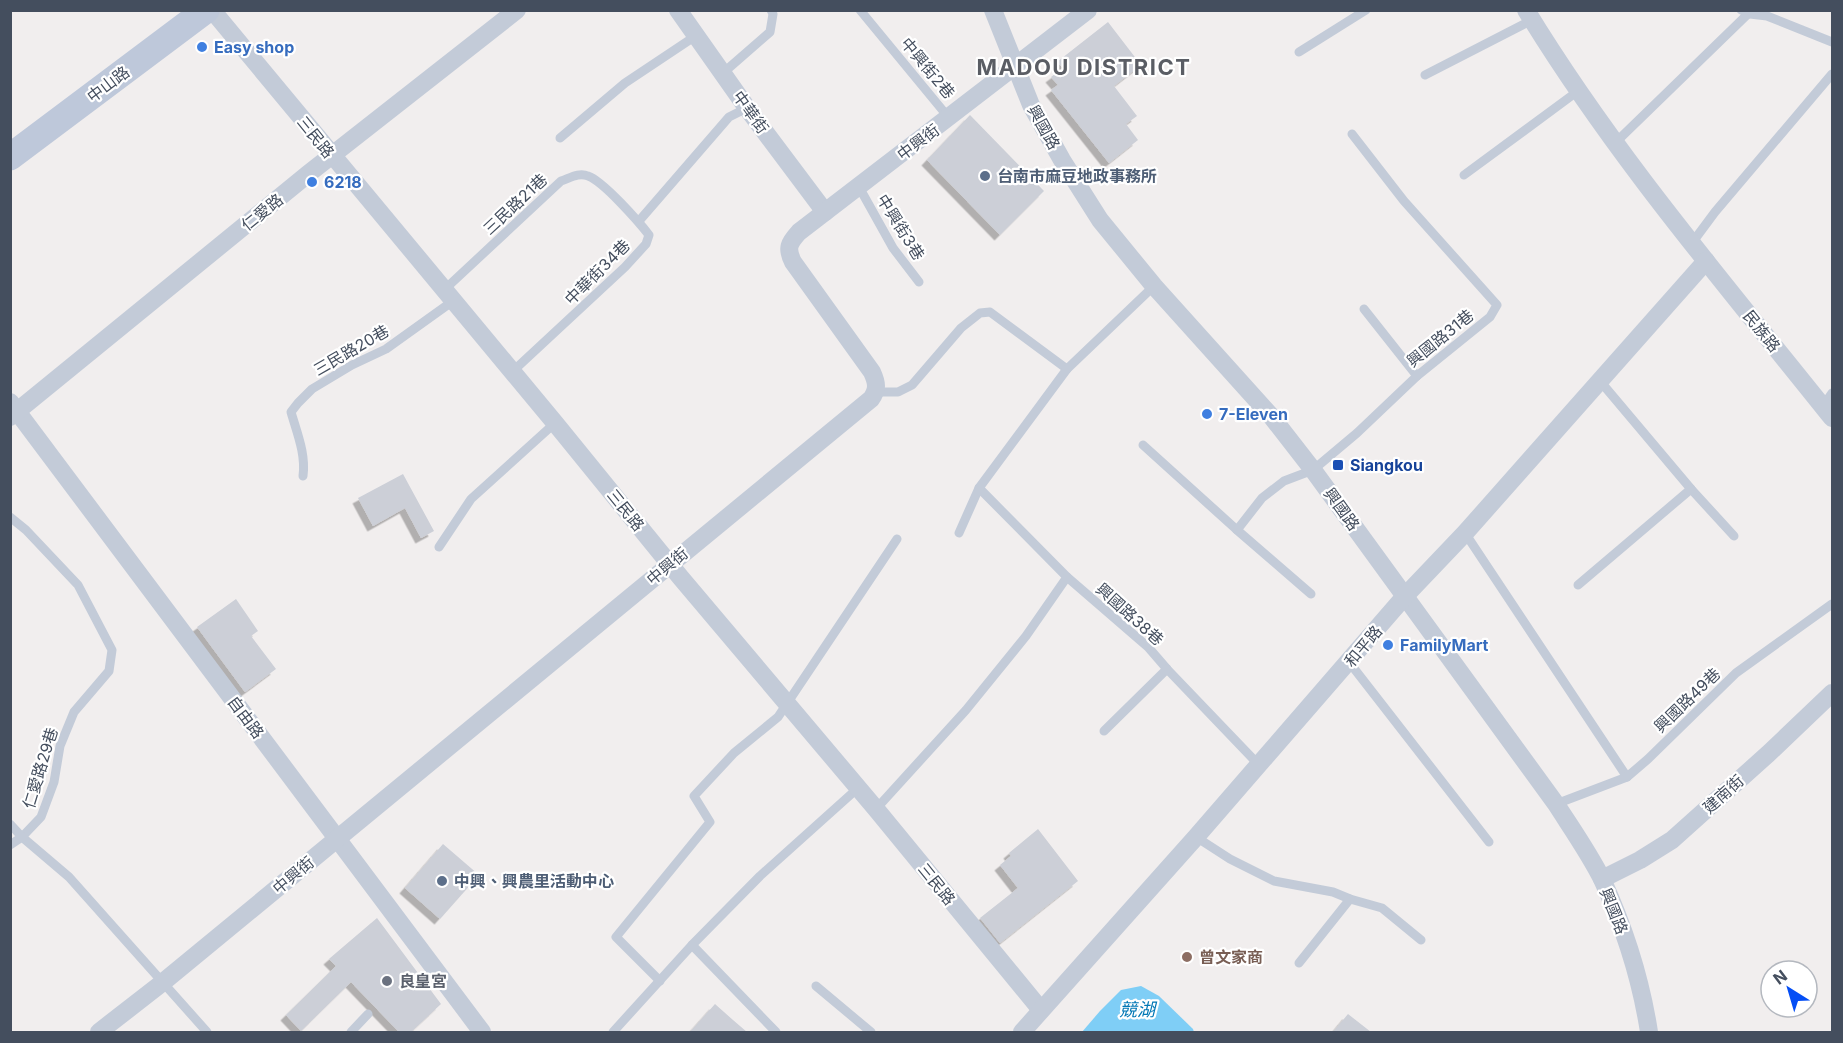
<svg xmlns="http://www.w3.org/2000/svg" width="1843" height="1043" font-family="Inter,'Noto Sans TC',sans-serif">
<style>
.water{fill:#7fcef6}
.building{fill:#cccfd7;filter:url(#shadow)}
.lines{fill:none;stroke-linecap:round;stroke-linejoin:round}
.lane{stroke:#c3cbd8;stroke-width:9}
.street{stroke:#c3cbd8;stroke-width:18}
.secondary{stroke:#bec8da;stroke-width:27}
.shop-dot{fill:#3f7fe0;stroke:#fff;stroke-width:2}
.service-dot{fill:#5c6f8a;stroke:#fff;stroke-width:2}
.transit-dot{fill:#1a4fb4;stroke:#fff;stroke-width:2}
.education-dot{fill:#8d6e63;stroke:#fff;stroke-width:2}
.worship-dot{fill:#6b7280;stroke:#fff;stroke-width:2}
.labels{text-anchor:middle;stroke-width:4.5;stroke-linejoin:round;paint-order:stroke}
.shop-label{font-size:16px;font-weight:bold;fill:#366cbe;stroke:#fff;text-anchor:start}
.street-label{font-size:16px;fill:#444e5e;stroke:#fff}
.service-label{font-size:16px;font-weight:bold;fill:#4e5e75;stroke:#fff;text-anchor:start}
.transit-label{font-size:16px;font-weight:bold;fill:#164399;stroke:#fff;text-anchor:start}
.education-label{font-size:16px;font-weight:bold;fill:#785e54;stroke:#fff;text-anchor:start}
.worship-label{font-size:16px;font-weight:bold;fill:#5b616d;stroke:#fff;text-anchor:start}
.water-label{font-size:18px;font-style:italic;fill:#0077b5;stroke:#fff}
.district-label{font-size:22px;font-weight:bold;letter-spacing:1.5px;fill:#5a5d64;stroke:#fff}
</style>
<defs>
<filter id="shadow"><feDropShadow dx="-5.5" dy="5.5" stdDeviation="0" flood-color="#0004"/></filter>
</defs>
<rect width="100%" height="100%" fill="#f1eeee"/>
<polygon class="water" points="1141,986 1159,996 1193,1029 1194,1032 1082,1032 1100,1011 1121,990"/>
<g class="building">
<polygon points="1108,22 1141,65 1114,86 1137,116 1126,124 1138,140 1109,163 1051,90 1058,85 1051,77 1063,68 1057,62"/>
<polygon points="970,115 1044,191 1000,235 927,160"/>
<polygon points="403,474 434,531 421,538 405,508 373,526 358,498"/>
<polygon points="236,599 258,631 251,636 276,669 245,692 197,627"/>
<polygon points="1038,829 1078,881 1000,943 980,918 1018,888 1000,865 1011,856 1009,853"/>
<polygon points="443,844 479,875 440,919 405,888"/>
<polygon points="377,918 441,1004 411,1032 399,1032 351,982 301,1031 286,1015 336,966 329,959"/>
<polygon points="715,1004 733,1020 747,1032 690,1032"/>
<polygon points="1348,1014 1371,1032 1333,1032"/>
</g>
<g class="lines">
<g class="lane">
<polyline points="860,10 949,118"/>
<polyline points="1741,10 1750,14 1767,16 1832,42"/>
<polyline points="1299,52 1366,10"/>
<polyline points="723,73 770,32 773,14 771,10"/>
<polyline points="1425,75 1532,20"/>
<polyline points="560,138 625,83 697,35"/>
<polyline points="1614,144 1752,10"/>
<polyline points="1464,175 1578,91"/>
<polyline points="859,187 893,248 919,282"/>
<polyline points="639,221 729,117 747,108"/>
<polyline points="1692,243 1715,212 1832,74"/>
<path d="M 444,290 L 561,181 C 570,178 579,172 588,176 C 603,181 639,222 649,235 L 646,244 L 625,267 L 512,372"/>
<polyline points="1364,309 1417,376"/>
<polyline points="1600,381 1691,489 1734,536"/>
<polyline points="876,392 898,392 912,385 961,328 980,313 990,312 1067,369"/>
<polyline points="1823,406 1832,393"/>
<polyline points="1143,445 1237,530"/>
<path d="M 303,476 C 306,454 297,433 291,412 L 298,403 L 312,389 L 352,365 L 386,349 L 453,301"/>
<polyline points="979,488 1067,577 1148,647 1167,669 1259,765"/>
<polyline points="10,517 26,530 78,585 112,650 109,671 74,712 60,746 54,782 41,817 22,837 69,877 207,1032"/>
<polyline points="959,533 979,488 1067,369 1154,286"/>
<polyline points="1465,533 1627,777"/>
<polyline points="439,547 471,499 555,423"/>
<polyline points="1578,585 1691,489"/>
<polyline points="1311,594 1237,530 1262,498 1284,481 1313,470 1357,433 1417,376 1490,317 1497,305 1404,201 1352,134"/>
<polyline points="1349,662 1489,842"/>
<polyline points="1104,731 1167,669"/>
<polyline points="1556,804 1627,777 1648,759 1736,673 1832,604"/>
<polyline points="876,809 966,710 1026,636 1067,577"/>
<polyline points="10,824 22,837 10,845"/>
<polyline points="1196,837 1230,859 1274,881 1333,892 1350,899 1382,908 1421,940"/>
<polyline points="692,945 776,1032"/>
<polyline points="1299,963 1350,899"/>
<polyline points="660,981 616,937 710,822 694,796 734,753 778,717 897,539"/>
<polyline points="816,986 871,1032"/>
<polyline points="351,1032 368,1014"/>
<polyline points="613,1032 692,945 760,876 858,788"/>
</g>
<g class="street">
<polyline points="212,10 555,423 681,578 876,809 1041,1010"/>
<polyline points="678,10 747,108 825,212"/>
<path d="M 993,10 L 1031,105 L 1062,160 L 1100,220 L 1154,286 L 1271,416 L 1313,470 L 1556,804 C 1572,829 1589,853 1602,879 C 1624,927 1641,980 1649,1032"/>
<path d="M 1526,10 C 1615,156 1726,285 1832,418"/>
<polyline points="10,402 482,1032"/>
<polyline points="10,417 308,174 517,10"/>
<polyline points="1602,879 1640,860 1672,840 1768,754 1832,693"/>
<path d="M 99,1032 L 162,983 L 871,399 C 878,389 877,383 872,372 L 793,262 C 786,248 789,243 799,232 L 1088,10"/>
<polyline points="1022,1032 1196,837 1405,596 1465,533 1706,261"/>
</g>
<polyline class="secondary" points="10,157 206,10"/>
</g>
<g class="shop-dot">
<circle cx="202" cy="47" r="6"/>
<circle cx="312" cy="182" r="6"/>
<circle cx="1207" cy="414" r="6"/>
<circle cx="1388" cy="645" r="6"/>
</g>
<g class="service-dot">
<circle cx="985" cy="176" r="6"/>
<circle cx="442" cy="881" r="6"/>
</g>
<rect class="transit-dot" x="1332" y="459" width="12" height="12" rx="3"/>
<circle class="education-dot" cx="1187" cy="957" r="6"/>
<circle class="worship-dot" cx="387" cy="981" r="6"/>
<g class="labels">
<g class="shop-label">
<text x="214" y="53">Easy shop</text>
<text x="324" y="188">6218</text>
<text x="1219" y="420">7-Eleven</text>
<text x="1400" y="651">FamilyMart</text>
</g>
<g class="street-label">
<text transform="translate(928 68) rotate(50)" y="6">中興街2巷</text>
<text transform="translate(108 84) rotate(-37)" y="6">中山路</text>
<text transform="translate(751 112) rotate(54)" y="6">中華街</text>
<text transform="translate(1044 127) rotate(61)" y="6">興國路</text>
<text transform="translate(316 137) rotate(51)" y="6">三民路</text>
<text transform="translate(918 142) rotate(-37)" y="6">中興街</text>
<text transform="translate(515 204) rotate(-43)" y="6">三民路21巷</text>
<text transform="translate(262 212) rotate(-39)" y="6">仁愛路</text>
<text transform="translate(901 227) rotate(58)" y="6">中興街3巷</text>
<text transform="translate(597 272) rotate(-45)" y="6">中華街34巷</text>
<text transform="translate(1762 331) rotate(51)" y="6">民族路</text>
<text transform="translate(1440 338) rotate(-39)" y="6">興國路31巷</text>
<text transform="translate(351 350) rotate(-30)" y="6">三民路20巷</text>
<text transform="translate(1342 509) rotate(54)" y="6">興國路</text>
<text transform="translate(626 510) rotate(51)" y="6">三民路</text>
<text transform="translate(667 566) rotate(-40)" y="6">中興街</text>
<text transform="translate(1130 614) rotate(42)" y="6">興國路38巷</text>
<text transform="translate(1363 646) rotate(-50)" y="6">和平路</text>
<text transform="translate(1687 700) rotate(-44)" y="6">興國路49巷</text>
<text transform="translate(246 717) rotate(53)" y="6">自由路</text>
<text transform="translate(40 768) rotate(-73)" y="6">仁愛路29巷</text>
<text transform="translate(1723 794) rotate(-42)" y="6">建南街</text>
<text transform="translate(293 875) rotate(-40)" y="6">中興街</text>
<text transform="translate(937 884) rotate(51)" y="6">三民路</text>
<text transform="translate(1614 911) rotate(68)" y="6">興國路</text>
</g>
<g class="service-label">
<text x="997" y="182">台南市麻豆地政事務所</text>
<text x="454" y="887">中興、興農里活動中心</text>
</g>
<g class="transit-label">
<text x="1350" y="471">Siangkou</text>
</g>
<g class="education-label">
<text x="1199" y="963">曾文家商</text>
</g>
<g class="worship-label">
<text x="399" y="987">良皇宮</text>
</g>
<g class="water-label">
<text x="1137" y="1016">競湖</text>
</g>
<g class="district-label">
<text x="1084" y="75">MADOU DISTRICT</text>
</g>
</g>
<rect width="1843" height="1043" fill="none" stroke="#444e5e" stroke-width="24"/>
<g transform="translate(1789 989) rotate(323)"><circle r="28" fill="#ffffff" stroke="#b4b8bf" stroke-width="1.5"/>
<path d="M0-4.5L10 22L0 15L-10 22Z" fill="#044ef5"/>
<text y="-9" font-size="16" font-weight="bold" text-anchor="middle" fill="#444e5e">N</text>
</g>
</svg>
